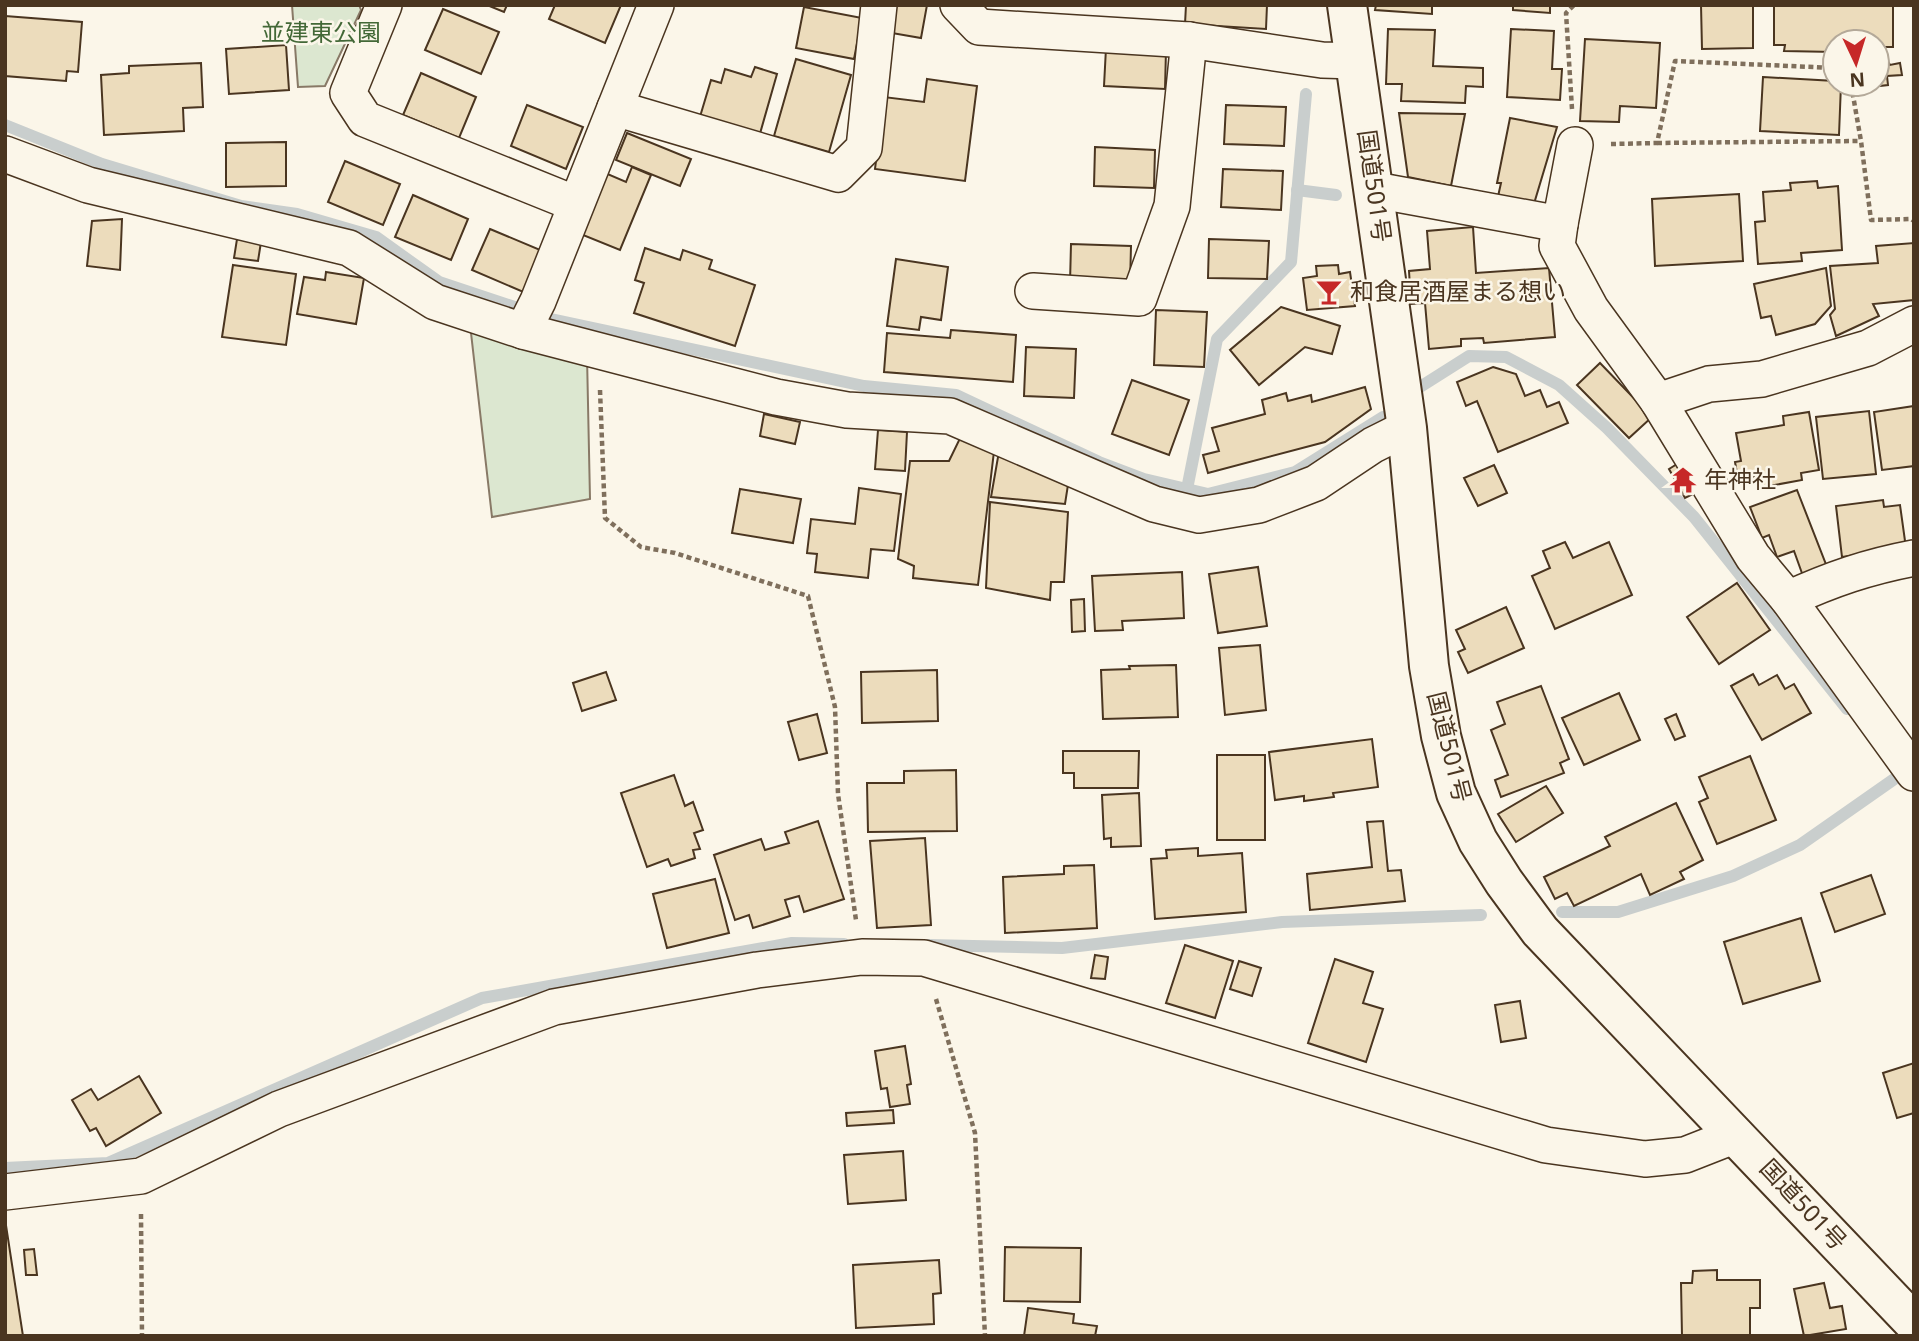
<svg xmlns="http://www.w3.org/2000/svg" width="1919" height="1341" font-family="'Noto Sans','Noto Sans JP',sans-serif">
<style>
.green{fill:#dce7d0;stroke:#887966;stroke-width:2}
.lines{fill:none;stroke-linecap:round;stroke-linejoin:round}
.stream{stroke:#c9cecd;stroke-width:12}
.building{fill:#ecdcbc;stroke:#4a3520;stroke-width:2}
.minor-casing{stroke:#4a3520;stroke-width:38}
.trunk-casing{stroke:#4a3520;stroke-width:42}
.path{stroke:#7f6f5c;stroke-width:4.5;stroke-dasharray:5 3.5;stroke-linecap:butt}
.minor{stroke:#fbf6e9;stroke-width:35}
.trunk{stroke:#fbf6e9;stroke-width:38}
.labels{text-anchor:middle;stroke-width:5;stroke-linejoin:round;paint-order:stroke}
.park-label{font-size:24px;fill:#436837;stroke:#fbf6e9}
.street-label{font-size:24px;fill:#4a3520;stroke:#fbf6e9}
.poi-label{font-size:24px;fill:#4a3520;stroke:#fbf6e9;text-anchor:start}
</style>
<rect width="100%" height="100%" fill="#fbf6e9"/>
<g class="green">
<polygon points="292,5 359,5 361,10 325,86 298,87"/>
<polygon points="470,324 587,356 590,499 492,517"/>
</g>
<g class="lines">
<g class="stream">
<polyline points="5,125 102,164 241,206 297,214 376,237 439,282 551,319 864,386 956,395 1099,462 1144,479 1208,494 1295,472 1383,417"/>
<polyline points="1297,190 1336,195"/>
<polyline points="1420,387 1469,356 1506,357 1559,385 1607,428 1694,517 1847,709"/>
<polyline points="1187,489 1217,339 1291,262 1306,94"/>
<polyline points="1562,912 1618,912 1733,876 1800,845 1900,775 1910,770"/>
<polyline points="928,945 1062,948 1282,922 1481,915"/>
<polyline points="5,1168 108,1163 482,998 792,943 844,944"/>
</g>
</g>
<g class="building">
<polygon points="487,5 507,5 504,12"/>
<polygon points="555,5 621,5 605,43 549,19"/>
<polygon points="891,5 927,5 921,38 886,32"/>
<polygon points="1186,5 1267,5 1266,29 1185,24"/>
<polygon points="1376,5 1432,5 1432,14 1375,10"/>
<polygon points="1513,5 1550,5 1550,13 1513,10"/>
<polygon points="1701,5 1753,5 1753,48 1702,49"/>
<polygon points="1774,5 1893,5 1893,47 1877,47 1877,42 1835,42 1835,52 1784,51 1785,45 1774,45"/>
<polygon points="804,7 862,18 854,59 796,48"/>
<polygon points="443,9 499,32 481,74 425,50"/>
<polygon points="5,16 82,22 78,72 67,71 66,81 5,76"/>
<polygon points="1388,29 1435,30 1433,66 1483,68 1483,87 1466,86 1465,103 1401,101 1402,84 1386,84"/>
<polygon points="1511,29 1554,31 1552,69 1562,69 1560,100 1507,97"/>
<polygon points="1585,39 1660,43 1656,108 1620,106 1619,122 1580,121"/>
<polygon points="286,45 289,90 229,94 226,49"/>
<polygon points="1106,48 1166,50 1165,89 1104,86"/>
<polygon points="1885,56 1890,65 1900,63 1902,75 1887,76 1888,85 1862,88 1861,84 1877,84 1877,57"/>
<polygon points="796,59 851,75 829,152 774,136"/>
<polygon points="201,63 203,107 183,108 184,131 104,135 101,75 129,73 129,66"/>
<polygon points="755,67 777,74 759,137 699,120 711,80 721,83 725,69 751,77"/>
<polygon points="421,73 476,97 459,138 403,115"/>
<polygon points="1763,77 1835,81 1835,84 1841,84 1839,135 1760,131"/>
<polygon points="927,79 977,86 965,181 875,169 884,97 924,102"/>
<polygon points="527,105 583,127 566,169 511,146"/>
<polygon points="1226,105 1286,107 1284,146 1224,144"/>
<polygon points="1399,113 1465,114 1451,186 1408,177"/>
<polygon points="1510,118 1557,127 1533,207 1497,201 1501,183 1497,183"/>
<polygon points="627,133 691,159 680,186 616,160"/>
<polygon points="286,142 286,186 226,187 226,143"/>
<polygon points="1095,147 1155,150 1154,188 1094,186"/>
<polygon points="345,161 400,184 383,225 328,202"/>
<polygon points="632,167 651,175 620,250 578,233 603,172 626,182"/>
<polygon points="1223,169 1283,171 1281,210 1221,207"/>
<polygon points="1817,181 1818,188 1838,186 1842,250 1801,253 1802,261 1758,264 1755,222 1765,221 1763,192 1791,190 1790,183"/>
<polygon points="1739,194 1743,261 1655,266 1652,199"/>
<polygon points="413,195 468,219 451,260 395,237"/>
<polygon points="122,219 120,270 87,266 92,221"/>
<polygon points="1473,227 1476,273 1549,268 1555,337 1484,343 1483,338 1461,339 1461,346 1429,349 1425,303 1411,304 1409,271 1430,269 1427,231"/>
<polygon points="490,229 545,252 528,294 472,270"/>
<polygon points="237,239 261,242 258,261 234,258"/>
<polygon points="1209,239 1269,241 1267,279 1208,278"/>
<polygon points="1914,243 1914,300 1873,304 1879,316 1836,336 1830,315 1835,309 1830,266 1878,263 1876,246"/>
<polygon points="1071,244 1131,246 1130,285 1070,283"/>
<polygon points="645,248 680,260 683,250 712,260 709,269 755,285 735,346 634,313 644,283 635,280"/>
<polygon points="896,259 948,267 941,320 921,317 919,330 887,326"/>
<polygon points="233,265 296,274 286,345 222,337"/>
<polygon points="1338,265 1339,274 1350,272 1355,306 1307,310 1303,278 1317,276 1316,266"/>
<polygon points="1826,268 1831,306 1815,324 1776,335 1771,316 1761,318 1754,284"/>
<polygon points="326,272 364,278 356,324 297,314 304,277 325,280"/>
<polygon points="1281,307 1340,326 1332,354 1305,347 1259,385 1230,350"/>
<polygon points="1156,310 1207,312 1204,367 1154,365"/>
<polygon points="951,330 1016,335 1013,382 884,372 887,333 950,338"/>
<polygon points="1026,347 1076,349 1074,398 1024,396"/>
<polygon points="1600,363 1652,417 1629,438 1577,385"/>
<polygon points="1493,367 1516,374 1525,396 1540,390 1547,407 1559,402 1568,423 1498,452 1477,401 1466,406 1457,382"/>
<polygon points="1132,380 1189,400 1169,455 1112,434"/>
<polygon points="1365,387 1371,409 1325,442 1208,473 1203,455 1219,451 1212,428 1265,414 1262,400 1286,393 1288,401 1311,395 1312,402"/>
<polygon points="1914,406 1914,466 1882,470 1874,412"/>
<polygon points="1869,411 1876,474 1823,479 1816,417"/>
<polygon points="1809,412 1819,470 1801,473 1802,480 1758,488 1756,476 1738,479 1735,462 1741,461 1736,433 1784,425 1783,416"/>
<polygon points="764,414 800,422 795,444 760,436"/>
<polygon points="965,428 995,443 978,585 913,578 914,566 898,559 910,461 949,461"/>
<polygon points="878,430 907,432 905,471 875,469"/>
<polygon points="1001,440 1070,472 1065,504 991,497"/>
<polygon points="1682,461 1697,492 1685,498 1669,469"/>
<polygon points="1494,465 1507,493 1478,506 1464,478"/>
<polygon points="859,488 901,494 894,551 871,549 868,578 815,572 817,554 807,553 811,519 855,524"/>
<polygon points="740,489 801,499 793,543 732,533"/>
<polygon points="1797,490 1827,567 1803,576 1794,551 1777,557 1769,535 1762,538 1750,507"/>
<polygon points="1883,500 1884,507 1900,505 1906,548 1842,557 1836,506"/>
<polygon points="990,502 1068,512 1064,582 1051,582 1050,600 986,588"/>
<polygon points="1565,542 1573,558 1609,542 1632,595 1555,629 1532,576 1550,568 1543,551"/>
<polygon points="1258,567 1267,626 1218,633 1209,574"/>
<polygon points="1182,572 1184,618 1122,621 1123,630 1095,631 1092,576"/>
<polygon points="1737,583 1770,630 1719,664 1687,617"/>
<polygon points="1084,599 1085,631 1072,632 1071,600"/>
<polygon points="1506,607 1524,648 1468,673 1458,652 1465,649 1456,630"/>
<polygon points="1260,645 1266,710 1225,715 1219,648"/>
<polygon points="1176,665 1178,717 1103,719 1101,670 1130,669 1129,666"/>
<polygon points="937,670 938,721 862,723 861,672"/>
<polygon points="606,672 616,700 582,711 573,683"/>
<polygon points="1753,674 1759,685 1777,675 1785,689 1794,684 1811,713 1762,740 1731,686"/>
<polygon points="1541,686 1569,759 1560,763 1564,773 1501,797 1495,780 1508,775 1491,730 1505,724 1497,702"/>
<polygon points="1619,693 1640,740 1584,765 1562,718"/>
<polygon points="817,714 827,753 799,760 788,722"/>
<polygon points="1676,714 1685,736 1675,740 1665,719"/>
<polygon points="1372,739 1378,787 1333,793 1334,797 1304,801 1304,796 1275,800 1269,752"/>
<polygon points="1063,751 1139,751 1138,788 1074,788 1074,773 1063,773"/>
<rect x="1217" y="755" width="48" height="85"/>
<polygon points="1750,756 1776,820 1717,844 1699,802 1708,798 1699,777"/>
<polygon points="956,770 957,831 868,832 867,783 904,783 904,771"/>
<polygon points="674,775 685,806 693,802 703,830 694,833 700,849 693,850 695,858 671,866 668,859 647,867 621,793"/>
<polygon points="1546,786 1563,813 1516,842 1498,814"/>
<polygon points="1139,793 1141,846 1111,847 1111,838 1104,839 1102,795"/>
<polygon points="1676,803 1703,860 1680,872 1684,879 1650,895 1641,874 1574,906 1567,893 1555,899 1544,877 1610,846 1605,837"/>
<polygon points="818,821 844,899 804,912 799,896 785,900 790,916 753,928 749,915 735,920 714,855 761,839 765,850 789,843 785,832"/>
<polygon points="1383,821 1388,871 1401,870 1405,901 1310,910 1307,874 1372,867 1367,822"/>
<polygon points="925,838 931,925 877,928 870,841"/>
<polygon points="1198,848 1198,856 1242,853 1246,912 1155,919 1151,859 1167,858 1166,850"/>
<polygon points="1094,865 1097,928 1005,933 1003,877 1064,874 1064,866"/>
<polygon points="1871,875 1885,914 1835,932 1821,893"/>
<polygon points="715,879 729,933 667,948 653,894"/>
<polygon points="1801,918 1820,981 1743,1004 1724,942"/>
<polygon points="1185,945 1233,961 1215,1018 1166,1003"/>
<polygon points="1095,955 1108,957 1105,979 1091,978"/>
<polygon points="1335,959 1373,972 1363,1003 1383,1009 1366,1062 1308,1043"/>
<polygon points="1239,961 1261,968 1252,996 1230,989"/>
<polygon points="1520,1001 1526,1038 1501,1042 1495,1005"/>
<polygon points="905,1046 911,1084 907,1085 910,1104 890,1107 887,1088 881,1089 875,1051"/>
<polygon points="1914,1063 1914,1113 1897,1118 1883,1073"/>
<polygon points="139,1076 161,1113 106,1146 96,1128 90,1131 72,1100 91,1089 98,1100"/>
<polygon points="893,1110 894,1123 847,1126 846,1113"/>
<polygon points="903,1151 906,1200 848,1204 844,1155"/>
<polygon points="5,1219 23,1336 5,1336"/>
<polygon points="1005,1247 1081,1248 1080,1302 1004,1301"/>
<polygon points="34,1249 37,1275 26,1275 24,1250"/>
<polygon points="939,1260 941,1293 933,1294 934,1324 856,1328 853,1265"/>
<polygon points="1717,1270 1717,1280 1760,1280 1760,1308 1750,1308 1750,1335 1682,1336 1681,1283 1692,1283 1693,1271"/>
<polygon points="1824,1283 1830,1308 1842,1306 1846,1329 1804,1336 1794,1289"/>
<polygon points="1028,1308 1074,1314 1073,1323 1097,1326 1095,1336 1024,1336"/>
</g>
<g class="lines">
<g class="minor-casing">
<g id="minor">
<polyline points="384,5 348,93 365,119 576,204"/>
<polyline points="958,5 979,27 1189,40 1322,60 1356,61"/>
<polyline points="615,108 838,174 864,148 879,5"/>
<polyline points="5,154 88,185 349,248 435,302 523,331 776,397 847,410 950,416 1154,504 1199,515 1259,505 1316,483 1373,445 1407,428"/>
<polyline points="1375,190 1560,224 1557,246 1591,309 1658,401 1753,557 1788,599 1914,773"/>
<polyline points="1560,224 1575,145"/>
<polyline points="1033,291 1139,298 1172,206 1189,40"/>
<polyline points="523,331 538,301 656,5"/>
<polyline points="1658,401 1709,384 1762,379 1868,348 1914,324"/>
<path d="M 1788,599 C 1832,579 1867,567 1914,558"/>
<polyline points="5,1192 141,1176 279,1109 554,1007 757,970 862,957 924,958 1546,1145 1645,1159 1685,1155 1736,1135"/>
</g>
</g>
<g class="trunk-casing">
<polyline id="trunk" points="1347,5 1407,428 1429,666 1441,736 1456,793 1478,841 1504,882 1540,931 1914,1323"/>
</g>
<g class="path">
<polyline points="1851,84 1861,141 1871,220 1911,219 1914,221"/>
<polyline points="1572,109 1566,13 1574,5"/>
<polyline points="1657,143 1861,141"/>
<polyline points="1611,144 1657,143 1675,61 1835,68"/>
<polyline points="600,390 605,518 641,547 675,553 808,596 835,707 838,794 856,920"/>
<polyline points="936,999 975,1133 985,1336"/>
<polyline points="141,1214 142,1336"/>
</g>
<use href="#minor" class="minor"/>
<use href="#trunk" class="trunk"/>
</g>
<defs>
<g id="bar-bare" transform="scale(2.1)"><path d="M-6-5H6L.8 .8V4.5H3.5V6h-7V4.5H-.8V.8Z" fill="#c62828" stroke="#fbf6e9" stroke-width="2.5" paint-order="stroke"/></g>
<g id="temple-bare" transform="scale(2.1)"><path d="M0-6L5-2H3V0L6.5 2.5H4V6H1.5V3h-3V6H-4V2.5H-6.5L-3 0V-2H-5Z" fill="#c62828" stroke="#fbf6e9" stroke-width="2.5" paint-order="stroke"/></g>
</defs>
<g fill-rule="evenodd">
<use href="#bar-bare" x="1329" y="292"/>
<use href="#temple-bare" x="1683" y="480"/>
</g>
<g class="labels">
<g class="park-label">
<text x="321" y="41">並建東公園</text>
</g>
<g class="street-label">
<text transform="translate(1374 186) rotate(82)" y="8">国道501号</text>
<text transform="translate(1449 747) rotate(76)" y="8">国道501号</text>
<text transform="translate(1803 1205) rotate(47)" y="8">国道501号</text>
</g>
<g class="poi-label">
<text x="1350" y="300">和食居酒屋まる想い</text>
<text x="1704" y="488">年神社</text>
</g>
</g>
<rect width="1919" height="1341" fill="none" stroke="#4a3520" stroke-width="14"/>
<g transform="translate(1856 63) rotate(176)"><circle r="33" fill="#fbf6e9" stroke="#b4a999" stroke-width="2"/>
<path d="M0-5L12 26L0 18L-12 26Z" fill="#c62828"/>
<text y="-10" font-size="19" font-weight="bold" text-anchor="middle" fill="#4a3520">N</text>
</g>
</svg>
